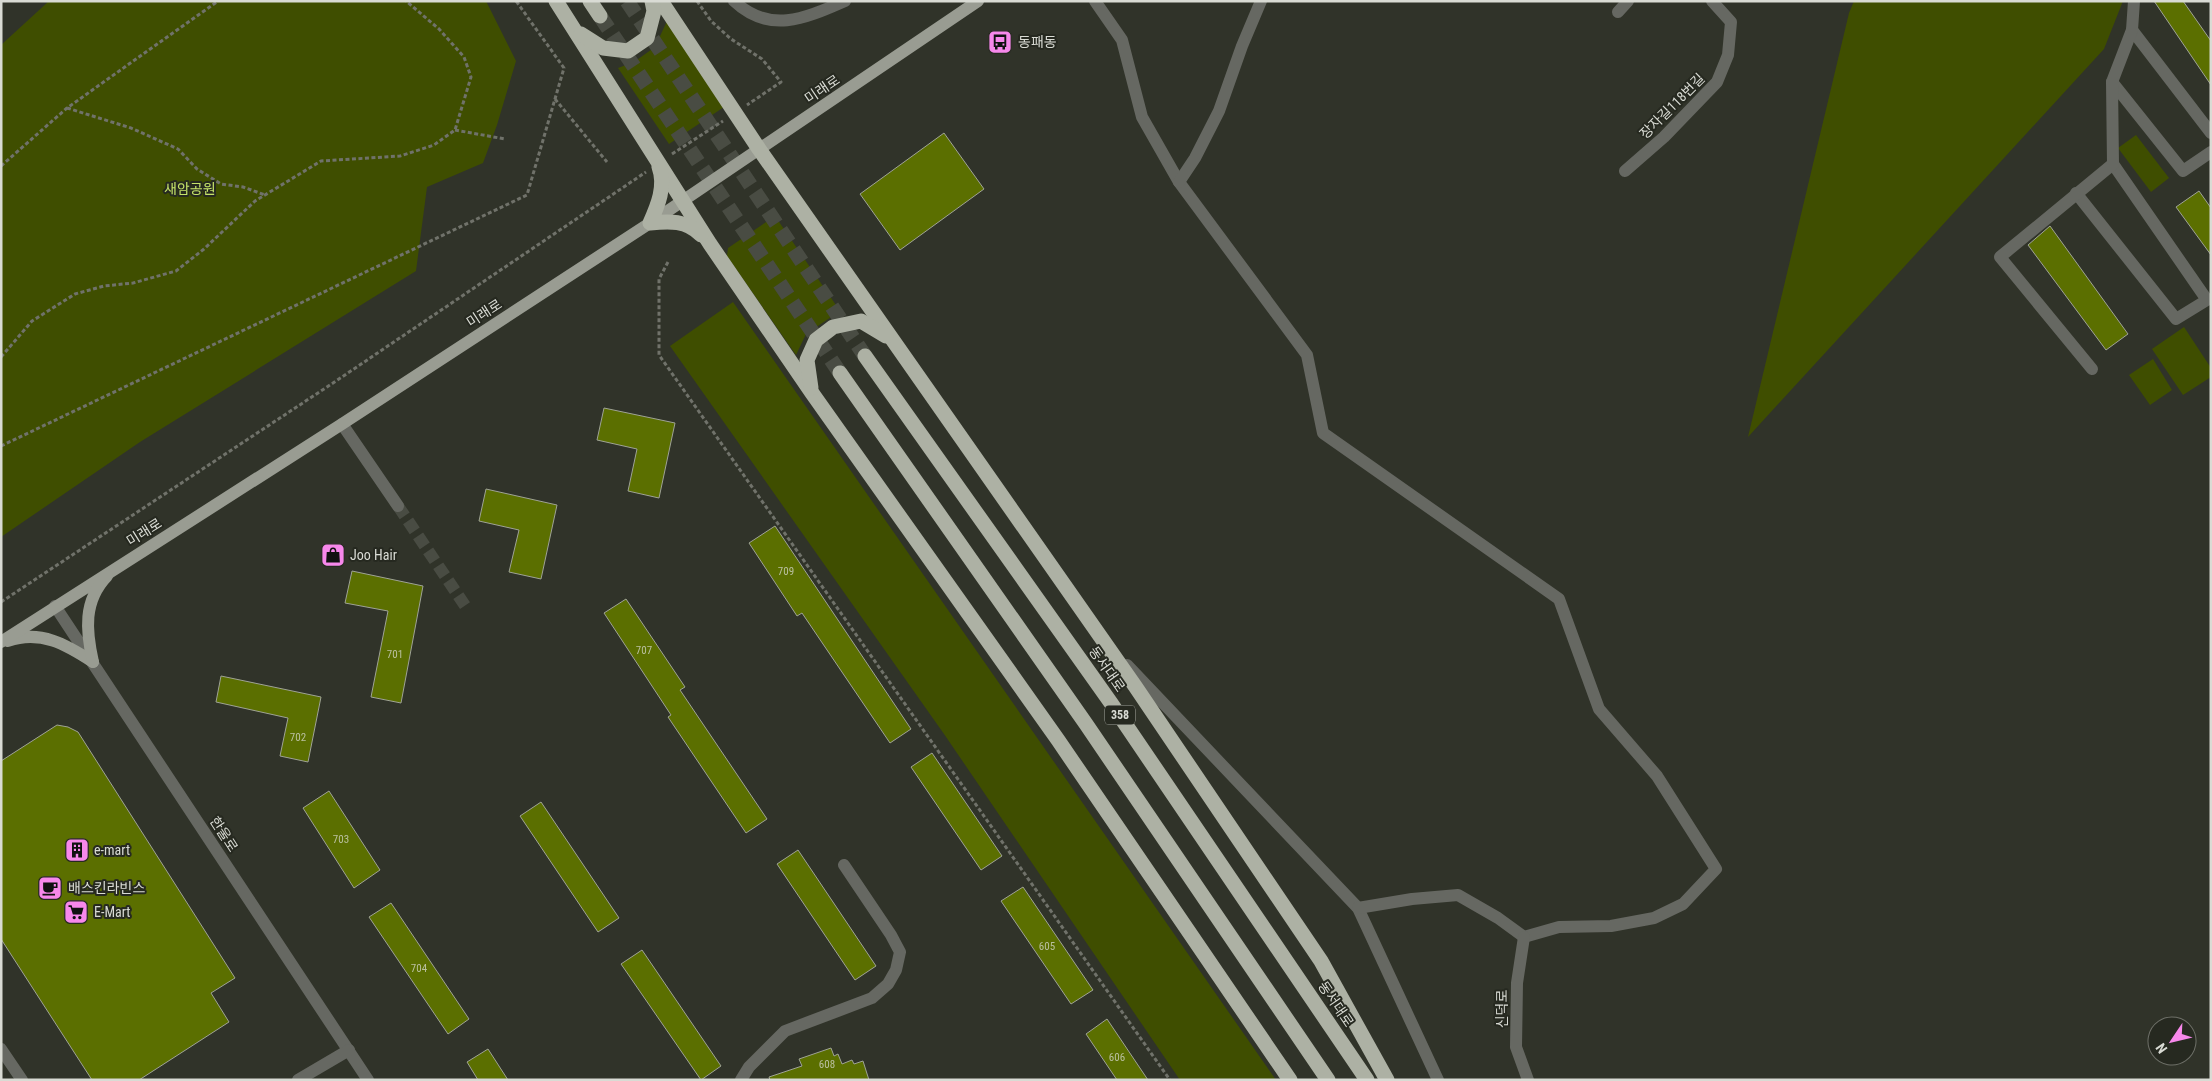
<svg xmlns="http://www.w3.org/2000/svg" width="2212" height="1081" font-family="'Roboto Condensed','Noto Sans KR',sans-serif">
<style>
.green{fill:#3f4e00}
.building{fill:#5b6f00;stroke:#9fa396}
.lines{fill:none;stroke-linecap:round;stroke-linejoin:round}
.minor-tunnel{stroke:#494c43;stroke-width:12;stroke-dasharray:12 6;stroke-linecap:butt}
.highway-tunnel{stroke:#494c43;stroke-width:15;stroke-dasharray:15 8;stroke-linecap:butt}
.path{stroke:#70726a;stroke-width:3;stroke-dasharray:4 2.5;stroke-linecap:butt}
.minor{stroke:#666862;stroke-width:12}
.major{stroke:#999c92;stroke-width:12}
.highway{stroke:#adb1a4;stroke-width:15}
.labels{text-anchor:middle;stroke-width:4;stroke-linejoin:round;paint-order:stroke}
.number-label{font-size:11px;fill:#bac09f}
.shield{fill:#262920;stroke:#a3a69e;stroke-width:1}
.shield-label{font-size:12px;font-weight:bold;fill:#d9dbd4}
.poi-label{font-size:14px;fill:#d9dbd4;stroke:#262920;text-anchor:start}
.street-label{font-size:14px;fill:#d9dbd4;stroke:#262920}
.park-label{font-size:14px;fill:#c5e369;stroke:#262920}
</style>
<rect width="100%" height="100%" fill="#303329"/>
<g class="green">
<polygon points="49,1 486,1 516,61 497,125 483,163 427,187 416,271 140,442 1,537 1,45"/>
<polygon points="1854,1 2123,1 2104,49 1748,437 1849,13"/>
<polygon points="667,21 724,107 669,144 618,68 634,62 655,47"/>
<polygon points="2136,135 2169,178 2151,192 2118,148"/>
<polygon points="775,216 840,311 806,334 796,355 727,256 728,248"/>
<polygon points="733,302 1276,1080 1180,1080 944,734 670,346"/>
<polygon points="2184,327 2211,368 2211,377 2183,395 2152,349"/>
<polygon points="2153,359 2172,390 2150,405 2129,375"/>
</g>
<g class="building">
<polygon points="2154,1 2183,1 2211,41 2211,85"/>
<polygon points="944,133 984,189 900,250 860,194"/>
<polygon points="2199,191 2211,208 2211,255 2176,207"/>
<polygon points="2050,226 2128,334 2106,350 2028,245"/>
<polygon points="604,408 675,423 659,498 628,491 637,449 597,440"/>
<polygon points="486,489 557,505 541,579 509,572 519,530 479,521"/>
<polygon points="775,526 911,729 890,743 802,613 797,616 749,543"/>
<polygon points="352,571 423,586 401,703 371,697 388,611 345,603"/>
<polygon points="626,599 685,687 680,690 767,819 746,833 668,717 671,715 604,613"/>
<polygon points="221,676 321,697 308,762 280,756 288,718 216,702"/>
<polygon points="57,725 68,727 78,732 235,978 211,993 229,1022 139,1080 92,1080 1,939 1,761"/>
<polygon points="932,753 1002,856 981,870 911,767"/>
<polygon points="329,791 380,870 354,888 303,808"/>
<polygon points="541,802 619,918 598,932 520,816"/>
<polygon points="798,850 876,966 855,980 777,864"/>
<polygon points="1023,887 1093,990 1071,1004 1001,901"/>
<polygon points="391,903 469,1019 448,1034 369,917"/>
<polygon points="642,950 721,1066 701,1080 621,964"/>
<polygon points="1107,1019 1148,1080 1117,1080 1086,1034"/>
<polygon points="831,1048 834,1056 838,1054 842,1064 852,1060 854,1064 863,1061 869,1080 770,1080 769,1077 802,1066 799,1059"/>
<polygon points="488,1049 508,1080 478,1080 467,1062"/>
</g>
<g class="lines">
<polyline class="minor-tunnel" points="398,506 468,610"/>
<g class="highway-tunnel">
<polyline points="627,1 865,356"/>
<polyline points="600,16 840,373"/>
</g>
<g class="path">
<polyline points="697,1 711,21 731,39 762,59 781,82 747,105"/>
<polyline points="555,99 607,162"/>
<polyline points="67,108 131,128 178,149 197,169 221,184 243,187 265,195"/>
<polyline points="455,130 505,139"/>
<polyline points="672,154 723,121"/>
<polyline points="1,166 67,108 218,1"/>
<polyline points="668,262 659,279 659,355 1170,1080"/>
<polyline points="1,357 32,321 75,294 104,286 133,283 176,271 204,249 255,201 321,161 400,156 434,145 455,130 471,77 464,57 439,29 406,1"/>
<polyline points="1,446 527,195 564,68 516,1"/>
<polyline points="1,602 333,383 646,172"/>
</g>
<g class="minor">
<path d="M 734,1 C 770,35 806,18 845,1"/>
<polyline points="1095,1 1122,40 1142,117 1179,182 1307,355 1323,433 1559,599 1599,709 1657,776 1716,869 1683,904 1654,918 1611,926 1559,927 1524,937"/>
<polyline points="1618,12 1628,1"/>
<polyline points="2132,30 2211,133"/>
<polyline points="2112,82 2183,171 2211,152"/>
<polyline points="1625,171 1664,137 1717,82 1728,55 1731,22 1712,1"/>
<polyline points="1179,182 1195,158 1219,111 1242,46 1261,1"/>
<polyline points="2076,193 2176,319 2207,300 2113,164"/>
<polyline points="2092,369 2000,257 2113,164 2112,82 2132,30 2134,1"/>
<polyline points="342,424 398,506"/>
<polyline points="55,606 368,1080"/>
<polyline points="1127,665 1358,908 1438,1080"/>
<polyline points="1358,908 1412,899 1458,895 1498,918 1524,937"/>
<polyline points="1524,937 1517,983 1516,1047 1528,1080"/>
<polyline points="1,1049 22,1080"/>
<polyline points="298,1080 349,1050"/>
<polyline points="741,1080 749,1067 785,1031 872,998 888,984 896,970 900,952 891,935 844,865"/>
</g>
<g class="major">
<path d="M 8,641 C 40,629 67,645 93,662"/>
<polyline points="1,642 342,424 650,223 978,1"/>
<path d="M 93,662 C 86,631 83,601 107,576"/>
</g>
<g class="highway">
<polyline points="556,1 710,244 812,393 1058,740 1290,1080"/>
<polyline points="590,1 600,16"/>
<polyline points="661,1 759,149 1135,686 1321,961 1387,1080"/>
<polyline points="581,34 603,48 628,51 647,38 654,11 652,1"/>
<path d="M 659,167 C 666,186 658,205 650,223 C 669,221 687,220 701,235"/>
<polyline points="865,356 1111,703 1367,1080"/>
<polyline points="840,373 1086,724 1328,1080"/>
<polyline points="811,388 807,360 816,340 833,327 861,321 886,336"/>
</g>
</g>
<defs>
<g id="bus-square" transform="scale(1.25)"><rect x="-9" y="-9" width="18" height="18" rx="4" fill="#f788eb" stroke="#262920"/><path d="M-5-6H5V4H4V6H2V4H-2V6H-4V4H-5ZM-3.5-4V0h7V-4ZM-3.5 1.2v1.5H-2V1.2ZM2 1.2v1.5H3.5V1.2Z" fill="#111"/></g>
<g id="shop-square" transform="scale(1.25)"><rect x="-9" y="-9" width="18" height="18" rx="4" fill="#f788eb" stroke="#262920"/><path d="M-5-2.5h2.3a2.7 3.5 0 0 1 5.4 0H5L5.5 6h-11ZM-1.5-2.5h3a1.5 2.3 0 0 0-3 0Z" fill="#111"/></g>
<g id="building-square" transform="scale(1.25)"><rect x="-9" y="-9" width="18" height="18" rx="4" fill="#f788eb" stroke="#262920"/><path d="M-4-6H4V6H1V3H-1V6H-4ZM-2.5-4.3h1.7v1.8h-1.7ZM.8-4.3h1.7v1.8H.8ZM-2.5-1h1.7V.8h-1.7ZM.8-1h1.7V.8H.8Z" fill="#111"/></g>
<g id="cafe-square" transform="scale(1.25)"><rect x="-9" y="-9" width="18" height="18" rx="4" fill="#f788eb" stroke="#262920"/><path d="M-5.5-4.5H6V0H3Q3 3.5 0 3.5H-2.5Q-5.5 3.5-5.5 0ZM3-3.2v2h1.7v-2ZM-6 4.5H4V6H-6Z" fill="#111"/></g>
<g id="supermarket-square" transform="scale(1.25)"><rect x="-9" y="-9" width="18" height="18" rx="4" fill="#f788eb" stroke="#262920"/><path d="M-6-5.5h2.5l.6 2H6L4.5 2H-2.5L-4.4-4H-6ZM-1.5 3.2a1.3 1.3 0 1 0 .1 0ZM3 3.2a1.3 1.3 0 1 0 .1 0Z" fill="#111"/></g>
</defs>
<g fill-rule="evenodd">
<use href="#bus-square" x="1000" y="42"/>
<use href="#shop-square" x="333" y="555"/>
<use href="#building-square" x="77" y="850"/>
<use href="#cafe-square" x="50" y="888"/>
<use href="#supermarket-square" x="76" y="912"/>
</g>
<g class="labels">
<g class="number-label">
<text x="786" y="575">709</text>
<text x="644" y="654">707</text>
<text x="395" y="658">701</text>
<text x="298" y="741">702</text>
<text x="341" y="843">703</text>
<text x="1047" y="950">605</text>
<text x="419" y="972">704</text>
<text x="1117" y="1061">606</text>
<text x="827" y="1068">608</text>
</g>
<rect class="shield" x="1105" y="705.5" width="30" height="19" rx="4"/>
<g class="shield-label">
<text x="1120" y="719">358</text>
</g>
<g class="poi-label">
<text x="1018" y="47">동패동</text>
<text x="350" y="560">Joo Hair</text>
<text x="94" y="855">e-mart</text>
<text x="68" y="893">배스킨라빈스</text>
<text x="94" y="917">E-Mart</text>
</g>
<g class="street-label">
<text transform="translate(822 89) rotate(-34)" y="5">미래로</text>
<text transform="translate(1672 106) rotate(-45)" y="5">장자길118번길</text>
<text transform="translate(484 313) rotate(-33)" y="5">미래로</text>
<text transform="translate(144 532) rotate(-32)" y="5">미래로</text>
<text transform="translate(1107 669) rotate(55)" y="5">동서대로</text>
<text transform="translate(224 834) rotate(57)" y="5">한울로</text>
<text transform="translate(1336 1004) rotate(56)" y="5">동서대로</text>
<text transform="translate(1502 1009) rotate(-90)" y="5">신덕로</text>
</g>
<g class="park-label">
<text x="190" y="194">새암공원</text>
</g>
</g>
<rect width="2212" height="1081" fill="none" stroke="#d9dbd4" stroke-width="5"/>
<g transform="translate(2172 1041) rotate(235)"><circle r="24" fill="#262920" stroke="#6e7068"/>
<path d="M0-4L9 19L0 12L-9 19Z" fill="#f788eb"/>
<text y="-8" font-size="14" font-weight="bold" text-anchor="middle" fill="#d9dbd4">N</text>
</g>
</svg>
